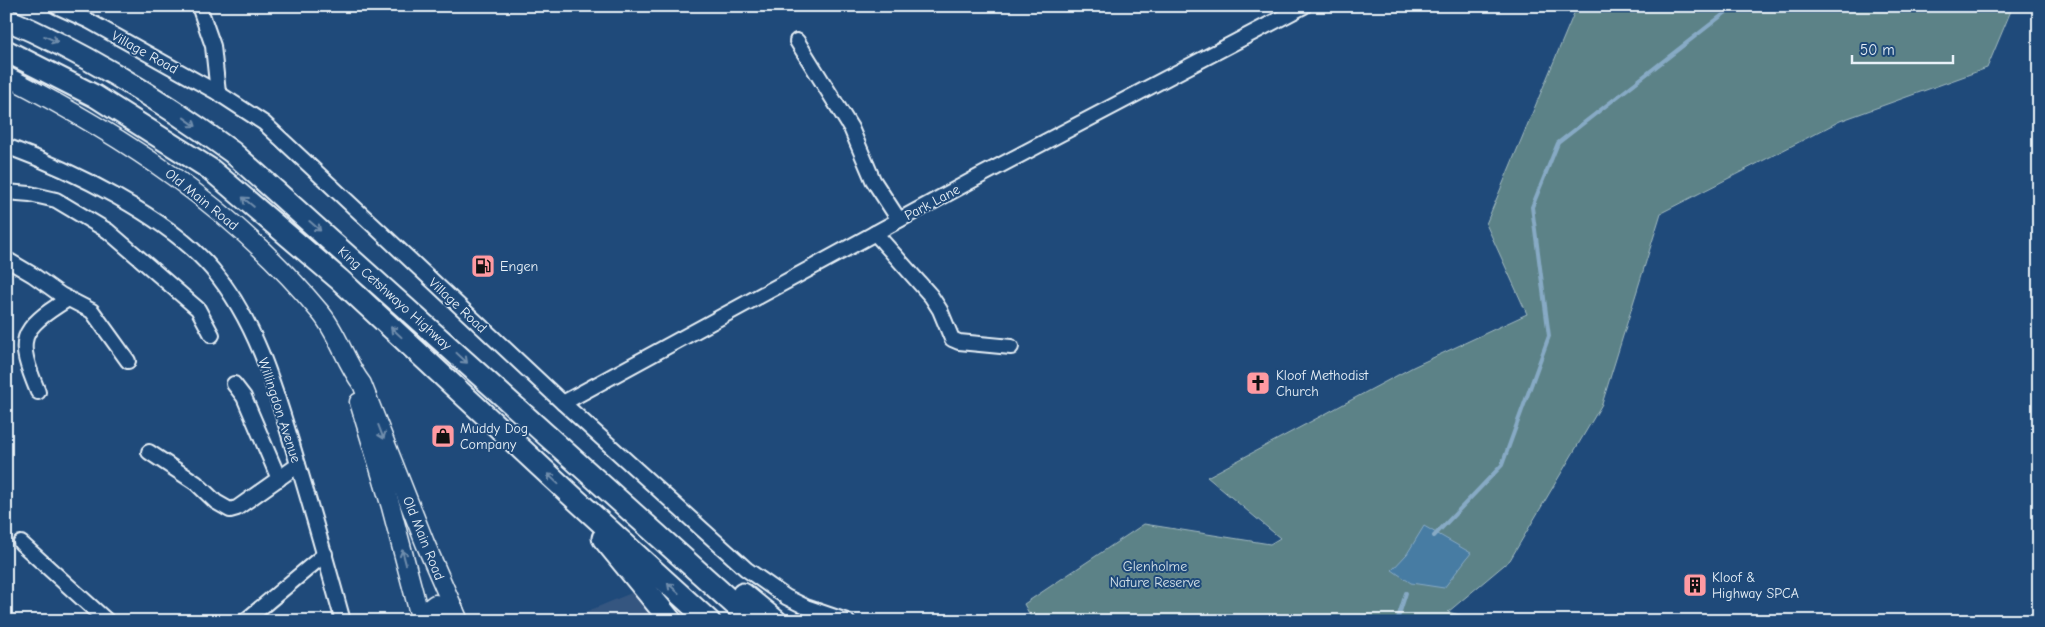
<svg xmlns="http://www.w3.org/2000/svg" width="2045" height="627" font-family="'Comic Neue',sans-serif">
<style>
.built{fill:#365680}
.green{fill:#5c8287;stroke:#a2bac0}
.water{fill:#467ba3;stroke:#87aac5}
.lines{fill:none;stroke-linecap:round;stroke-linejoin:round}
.stream{stroke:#87aac5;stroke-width:4}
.minor-casing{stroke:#e8f1f8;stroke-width:18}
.major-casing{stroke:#e8f1f8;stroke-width:21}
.highway-casing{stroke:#e8f1f8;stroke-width:25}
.minor{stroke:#1f4a7a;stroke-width:14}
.major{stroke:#1f4a7a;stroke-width:18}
.highway{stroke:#1f4a7a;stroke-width:21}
.oneway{stroke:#6f8dac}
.labels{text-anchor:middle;stroke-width:4;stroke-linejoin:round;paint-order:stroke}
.street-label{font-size:14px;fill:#e8f1f8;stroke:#1f4a7a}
.poi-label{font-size:14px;fill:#e8f1f8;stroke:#1f4a7a;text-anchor:start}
.park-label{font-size:14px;fill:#d3e0e7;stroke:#1f4a7a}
</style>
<rect width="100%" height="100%" fill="#1f4a7a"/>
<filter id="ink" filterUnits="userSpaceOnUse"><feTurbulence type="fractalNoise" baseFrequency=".02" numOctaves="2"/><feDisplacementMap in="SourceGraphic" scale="10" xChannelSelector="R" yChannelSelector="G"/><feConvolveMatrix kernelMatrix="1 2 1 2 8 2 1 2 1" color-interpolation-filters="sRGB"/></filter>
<g filter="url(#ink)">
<polygon class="built" points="641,589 664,621 564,621"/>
<polygon class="green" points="1577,6 2013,6 1987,68 1840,121 1661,213 1602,404 1510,560 1448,612 1483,621 1033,621 1024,604 1144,524 1270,544 1280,538 1207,477 1413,367 1527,314 1486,224"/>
<polygon class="water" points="1424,526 1471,553 1444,588 1411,583 1392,570 1407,554"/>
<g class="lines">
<g class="stream">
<polyline points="1434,536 1502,465 1549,336 1532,207 1558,143 1734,6"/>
<polyline points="1397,621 1406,593"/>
</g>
<g class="minor-casing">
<g id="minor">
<polyline points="56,6 89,21 218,93 264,123 563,403 746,569 786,597 806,607 847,621"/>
<polyline points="199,6 213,46 218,93"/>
<polyline points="797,41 851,128 873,180 899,220"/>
<path d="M 6,146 C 71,170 167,216 212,269 C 258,323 277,395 297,461 C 313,514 328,567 343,621"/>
<polyline points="6,192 30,194 56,200 108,231 198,309 212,335"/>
<polyline points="875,233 931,296 940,310 952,339 959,342 1011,347"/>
<polyline points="6,259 33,275 61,295 92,311 128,361"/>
<polyline points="234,384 244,397 279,479"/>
<path d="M 38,392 C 16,339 18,330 68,299"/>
<polyline points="563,403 980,176 1304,6"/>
<polyline points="149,452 196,483 216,502 230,510 237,508 298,465"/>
<polyline points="21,543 107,621"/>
<polyline points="245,621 325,554"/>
</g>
</g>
<g class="major-casing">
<g id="major">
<path d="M 6,76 C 125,137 234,208 320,312 C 338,333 345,362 362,384 L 425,543 L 459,621"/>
<polyline points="359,402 391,507 421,621"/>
<polyline points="424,621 430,608 435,604 454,609"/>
</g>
</g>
<g class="highway-casing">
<g id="highway">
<path d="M 6,19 C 88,54 161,100 232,152 L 753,621"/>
<polyline points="6,51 95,96 210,169 340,280 572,496 709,621"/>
<polyline points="603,538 671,621"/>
<polyline points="743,594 776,621"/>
</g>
</g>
<use href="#minor" class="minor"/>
<use href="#major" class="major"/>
<use href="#highway" class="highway"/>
</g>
<defs><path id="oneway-shaft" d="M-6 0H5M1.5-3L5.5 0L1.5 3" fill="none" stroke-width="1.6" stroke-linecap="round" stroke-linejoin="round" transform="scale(1.25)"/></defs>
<g class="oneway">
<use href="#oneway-shaft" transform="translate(51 39) rotate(24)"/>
<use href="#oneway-shaft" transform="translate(190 122) rotate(36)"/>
<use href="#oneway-shaft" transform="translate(248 202) rotate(-140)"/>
<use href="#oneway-shaft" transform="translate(315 226) rotate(41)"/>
<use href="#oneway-shaft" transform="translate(396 332) rotate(-137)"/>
<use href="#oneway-shaft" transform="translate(462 358) rotate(43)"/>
<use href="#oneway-shaft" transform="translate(381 432) rotate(69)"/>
<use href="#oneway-shaft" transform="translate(553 479) rotate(-137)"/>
<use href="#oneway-shaft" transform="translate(404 557) rotate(-105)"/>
<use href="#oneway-shaft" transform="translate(673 588) rotate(-138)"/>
</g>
</g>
<defs>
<g id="fuel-square" transform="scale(1.25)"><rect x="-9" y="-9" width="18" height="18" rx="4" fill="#ff9aa2" stroke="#1f4a7a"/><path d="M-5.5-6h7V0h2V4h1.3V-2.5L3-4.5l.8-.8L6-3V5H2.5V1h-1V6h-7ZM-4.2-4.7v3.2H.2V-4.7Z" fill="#111"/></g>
<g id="church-square" transform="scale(1.25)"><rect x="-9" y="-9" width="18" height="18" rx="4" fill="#ff9aa2" stroke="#1f4a7a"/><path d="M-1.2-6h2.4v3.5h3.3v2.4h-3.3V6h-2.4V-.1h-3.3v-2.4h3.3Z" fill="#111"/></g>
<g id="shop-square" transform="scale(1.25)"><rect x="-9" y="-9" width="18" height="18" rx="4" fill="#ff9aa2" stroke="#1f4a7a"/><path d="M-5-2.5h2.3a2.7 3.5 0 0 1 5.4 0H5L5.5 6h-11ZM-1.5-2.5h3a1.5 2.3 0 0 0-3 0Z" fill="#111"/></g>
<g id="building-square" transform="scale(1.25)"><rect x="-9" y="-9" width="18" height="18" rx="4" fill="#ff9aa2" stroke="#1f4a7a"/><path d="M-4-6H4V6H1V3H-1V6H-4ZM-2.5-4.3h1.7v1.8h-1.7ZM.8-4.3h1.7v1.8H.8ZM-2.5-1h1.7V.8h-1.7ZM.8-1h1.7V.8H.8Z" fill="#111"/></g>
</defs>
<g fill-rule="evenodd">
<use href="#fuel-square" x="483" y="266"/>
<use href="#church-square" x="1258" y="383"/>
<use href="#shop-square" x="443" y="436"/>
<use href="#building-square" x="1695" y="585"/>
</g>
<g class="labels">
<g class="street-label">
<text transform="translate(145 52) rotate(29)" y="5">Village Road</text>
<text transform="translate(202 199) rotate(39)" y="5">Old Main Road</text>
<text transform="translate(932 202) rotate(-28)" y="5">Park Lane</text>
<text transform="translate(395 298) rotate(42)" y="5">King Cetshwayo Highway</text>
<text transform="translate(458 305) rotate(43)" y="5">Village Road</text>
<text transform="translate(280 410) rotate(72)" y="5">Willingdon Avenue</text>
<text transform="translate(424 538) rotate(68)" y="5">Old Main Road</text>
</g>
<g class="poi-label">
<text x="500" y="271">Engen</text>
<text x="1276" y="380">Kloof Methodist<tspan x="1276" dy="16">Church</tspan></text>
<text x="460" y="433">Muddy Dog<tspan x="460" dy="16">Company</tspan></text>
<text x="1712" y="582">Kloof &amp;<tspan x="1712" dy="16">Highway SPCA</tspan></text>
</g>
<g class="park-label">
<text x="1155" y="571">Glenholme<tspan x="1155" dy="16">Nature Reserve</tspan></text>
</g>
</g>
<rect width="2045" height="627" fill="none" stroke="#1f4a7a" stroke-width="25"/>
<rect x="12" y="12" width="2020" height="602" fill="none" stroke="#e8f1f8" stroke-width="2" filter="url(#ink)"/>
<path d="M1852 55v8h101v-8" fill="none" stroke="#e8f1f8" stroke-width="2.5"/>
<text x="1860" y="55" font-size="15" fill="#e8f1f8" stroke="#1f4a7a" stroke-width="4" paint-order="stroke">50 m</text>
</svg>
